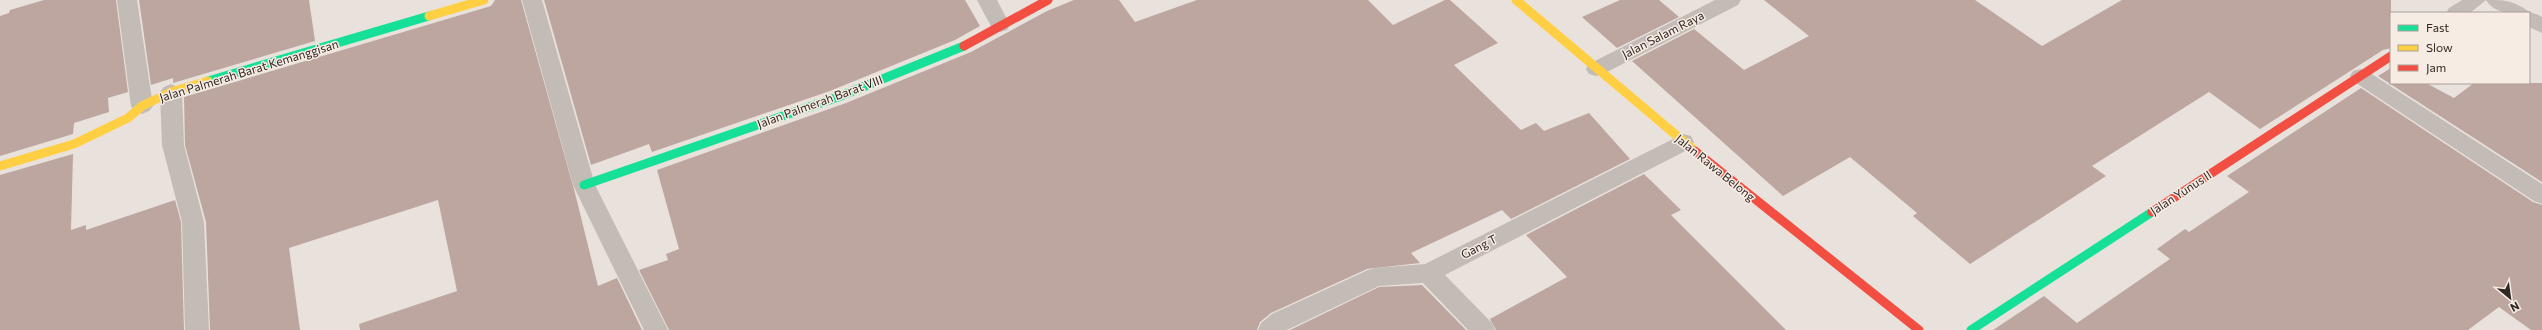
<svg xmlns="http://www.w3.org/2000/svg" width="2542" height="330" font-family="Commissioner,sans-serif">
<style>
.building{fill:#bca69f}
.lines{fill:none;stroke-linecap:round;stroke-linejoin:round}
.street{fill:#c2bbb6;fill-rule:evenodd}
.fast{stroke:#16e098;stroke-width:9}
.slow{stroke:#ffcf43;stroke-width:9}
.jam{stroke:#f24e42;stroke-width:9}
.labels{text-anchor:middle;stroke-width:3;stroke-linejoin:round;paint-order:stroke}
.street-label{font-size:12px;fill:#312825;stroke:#f7ece3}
</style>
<rect width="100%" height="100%" fill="#e9e2dc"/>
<g class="building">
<polygon points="44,0 116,0 128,92 108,98 109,112 74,123 73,134 0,156 0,16 9,13 10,10"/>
<polygon points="139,0 309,0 315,41 173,83 173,78 151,85"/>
<polygon points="495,0 521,0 575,193 598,286 617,278 642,330 360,330 359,324 457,291 438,200 289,248 300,330 210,330 206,222 185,145 184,97 491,6"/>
<polygon points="544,0 965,0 980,26 955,40 830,91 652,152 649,144 591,165"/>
<polygon points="1074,0 1119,0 1135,22 1197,0 1368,0 1393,25 1445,0 1450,0 1498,43 1454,65 1521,130 1536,123 1544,131 1589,113 1630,159 1511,219 1502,210 1411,253 1420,263 1367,269 1271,313 1260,322 1257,330 669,330 639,270 668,260 666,254 679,249 657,170 846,103 971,52 1047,11"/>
<polygon points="1620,0 1659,0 1679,17 1617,48 1582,17"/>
<polygon points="1764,0 1975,0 2042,46 2122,0 2391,0 2391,48 2383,50 2260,129 2209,92 2092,166 2106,176 1970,264 1913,216 1917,213 1850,157 1783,196 1632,61 1694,29 1744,70 1809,36"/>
<polygon points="2391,68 2391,83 2426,83 2454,98 2474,83 2542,83 2542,182 2378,76"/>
<polygon points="2361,88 2533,202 2542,205 2542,330 2531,330 2499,307 2468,330 1993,330 2044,296 2077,323 2170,259 2157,249 2185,229 2189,232 2249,192 2227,176"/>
<polygon points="73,154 71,230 86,225 86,230 175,200 181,222 184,330 0,330 0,175"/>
<polygon points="1644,174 1681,210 1671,215 1786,330 1496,330 1490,319 1567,277 1526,235"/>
<polygon points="1422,285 1466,330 1290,330 1379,287"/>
</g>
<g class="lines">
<g class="street">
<polygon points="117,0 137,0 153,106 149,111 142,114 135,111 131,106"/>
<polygon points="522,0 542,0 595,185 668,330 644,330 573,185"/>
<polygon points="977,0 997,0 1010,25 1007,30 1000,32 993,30"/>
<polygon points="1715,0 1741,0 1738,5 1603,74 1596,76 1589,74 1586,69 1589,64"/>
<polygon points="2462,0 2486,0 2470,13 2446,13 2449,8"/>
<path d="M 2486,0 C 2505,0 2512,0 2528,11 C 2531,13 2538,14 2542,17 L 2542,33 L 2529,27 L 2529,13 C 2513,13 2495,15 2486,0 Z"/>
<polygon points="2360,69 2367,71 2542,184 2542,204 2534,201 2353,81 2350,76 2353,71"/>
<polygon points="171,84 178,87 182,92 184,145 204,222 209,330 185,330 182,222 162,145 160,92 164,87"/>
<polygon points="1683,134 1691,136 1694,142 1691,148 1445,275 1492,323 1495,330 1468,330 1423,283 1379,286 1287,330 1258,330 1261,323 1272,314 1368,270 1376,268 1425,264"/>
</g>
<g class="fast">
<polyline points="208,81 429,16"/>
<polyline points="584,185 838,97 964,46"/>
<polyline points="1971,330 2152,212"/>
</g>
<g class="slow">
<polyline points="1516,0 1695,151"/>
<polyline points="429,16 484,0"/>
<polyline points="0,166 74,144 128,118 142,106 171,92 208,81"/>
</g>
<g class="jam">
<polyline points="964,46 1048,0"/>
<polyline points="1695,151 1919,330"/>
<polyline points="2152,212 2391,56"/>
</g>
</g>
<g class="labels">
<g class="street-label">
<text transform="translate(1663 35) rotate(-27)" y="4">Jalan Salam Raya</text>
<text transform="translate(249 71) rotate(-17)" y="4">Jalan Palmerah Barat Kemanggisan</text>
<text transform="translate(820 102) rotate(-20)" y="4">Jalan Palmerah Barat VIII</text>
<text transform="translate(1715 168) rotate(39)" y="4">Jalan Rawa Belong</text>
<text transform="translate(2181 193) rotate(-33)" y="4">Jalan Yunus II</text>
<text transform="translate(1479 247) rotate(-27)" y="4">Gang T</text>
</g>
</g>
<rect x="2390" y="12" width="140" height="72" fill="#f7ece3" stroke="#a89e97"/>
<rect x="2398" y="25" width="20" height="6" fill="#16e098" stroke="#a89e97"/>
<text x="2426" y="32" font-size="12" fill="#312825">Fast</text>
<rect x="2398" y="45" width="20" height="6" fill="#ffcf43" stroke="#a89e97"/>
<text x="2426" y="52" font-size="12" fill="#312825">Slow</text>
<rect x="2398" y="65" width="20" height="6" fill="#f24e42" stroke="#a89e97"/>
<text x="2426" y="72" font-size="12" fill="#312825">Jam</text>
<g transform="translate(2510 298) rotate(151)" stroke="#f7ece3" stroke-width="3" paint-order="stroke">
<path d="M0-3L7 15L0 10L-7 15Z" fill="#312825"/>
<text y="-6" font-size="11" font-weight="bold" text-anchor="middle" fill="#312825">N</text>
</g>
</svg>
